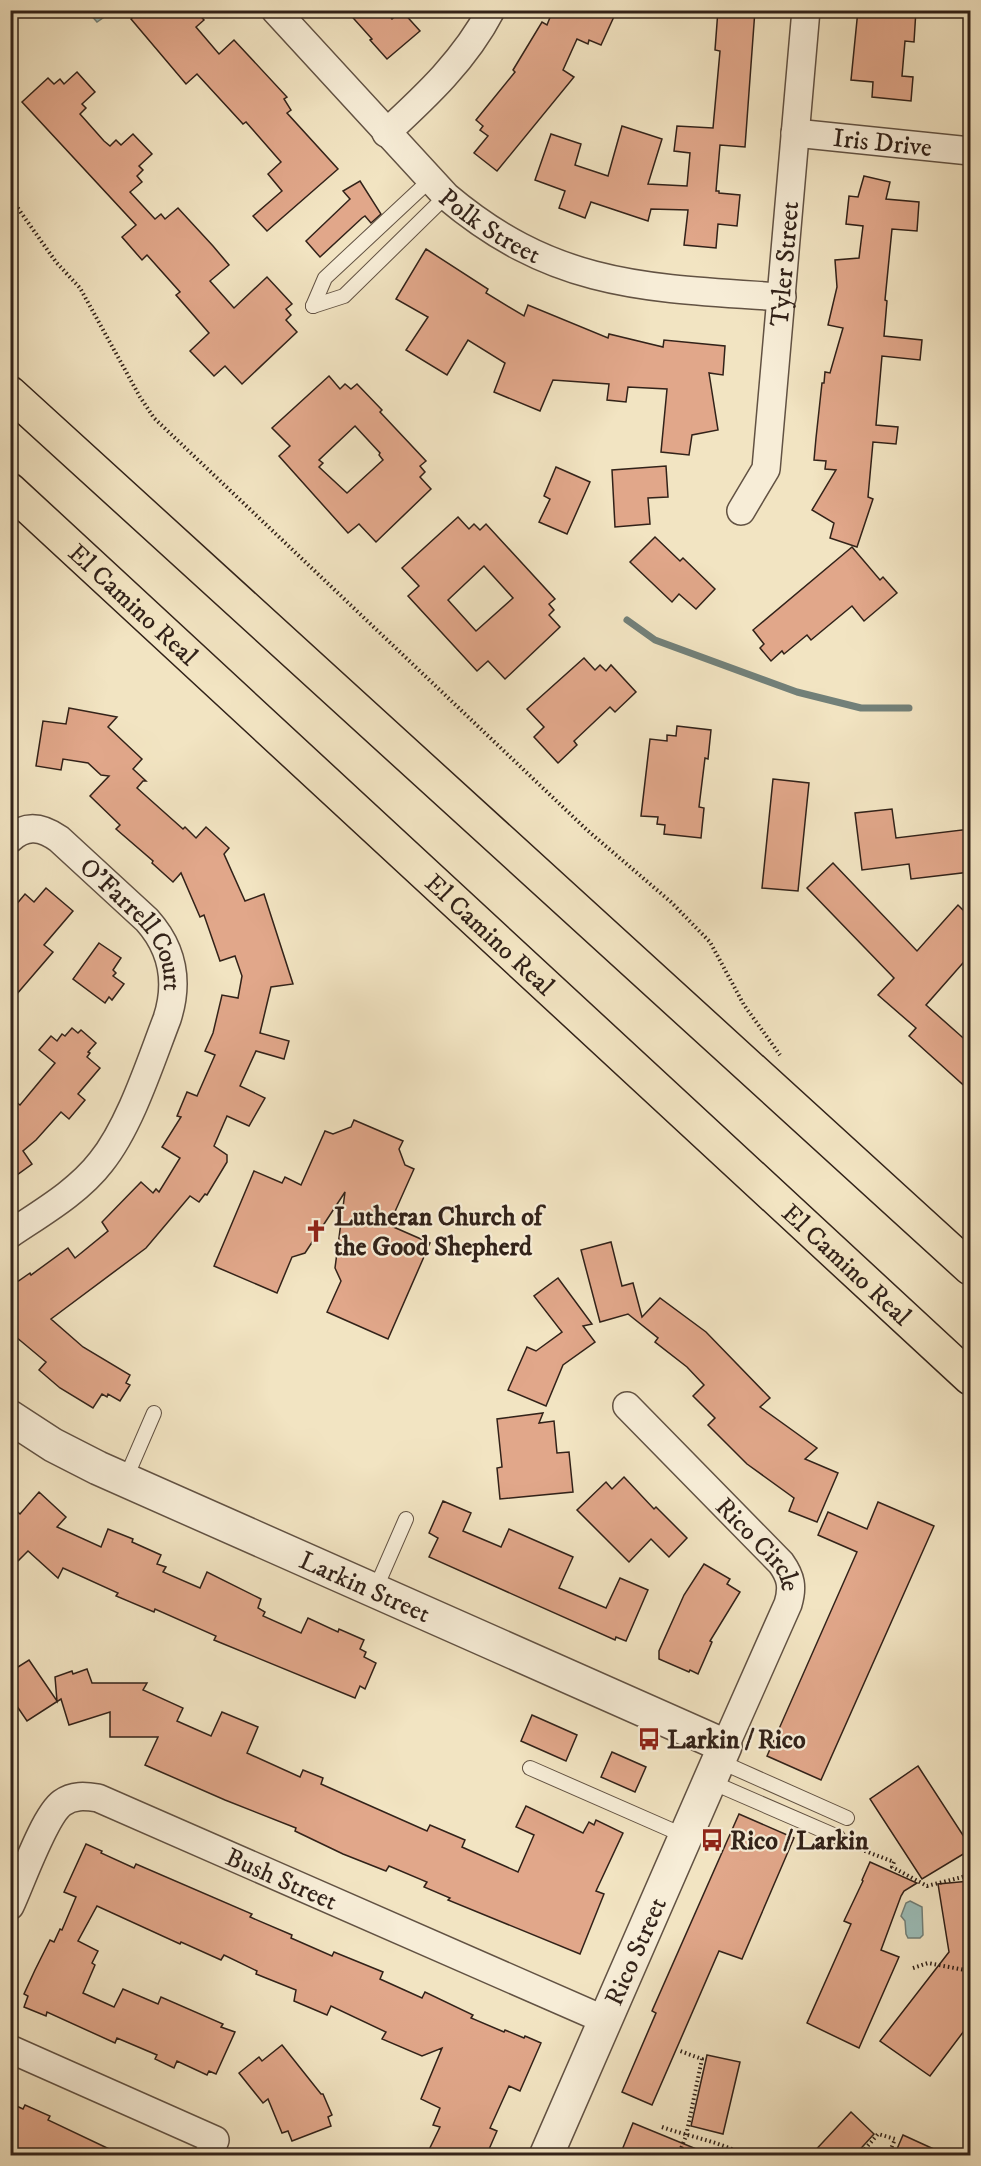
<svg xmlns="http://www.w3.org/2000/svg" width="981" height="2166" font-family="'IM FELL DW Pica',serif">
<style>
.water{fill:#9cbeb9;stroke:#728079;stroke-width:1.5}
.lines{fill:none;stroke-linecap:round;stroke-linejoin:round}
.stream{stroke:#728079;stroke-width:7}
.building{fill:#e1a78a;stroke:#322219;stroke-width:1.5;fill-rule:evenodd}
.service-casing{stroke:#625243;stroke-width:16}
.minor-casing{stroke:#625243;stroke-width:30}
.tertiary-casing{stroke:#625243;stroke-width:36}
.motorway-casing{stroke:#322219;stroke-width:36}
.path{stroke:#322219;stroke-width:4;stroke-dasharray:1.5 3;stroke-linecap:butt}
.service{stroke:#f7edd7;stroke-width:14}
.minor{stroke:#f7edd7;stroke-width:27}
.tertiary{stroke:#f7edd7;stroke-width:33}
.motorway{stroke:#f2e4c2;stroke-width:33}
.labels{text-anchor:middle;stroke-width:4.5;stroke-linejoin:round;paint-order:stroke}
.street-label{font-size:26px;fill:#322219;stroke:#f7edd7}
.poi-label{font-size:26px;font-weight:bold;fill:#322219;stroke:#f7edd7;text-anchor:start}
</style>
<rect width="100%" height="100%" fill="#f2e4c2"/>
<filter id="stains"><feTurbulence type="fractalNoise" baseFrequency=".00333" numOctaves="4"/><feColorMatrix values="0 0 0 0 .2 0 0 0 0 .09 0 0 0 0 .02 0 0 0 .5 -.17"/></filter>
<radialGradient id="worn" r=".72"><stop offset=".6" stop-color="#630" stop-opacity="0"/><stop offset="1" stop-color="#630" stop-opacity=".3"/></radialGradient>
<g class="water">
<polygon points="90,11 90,10 113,11 97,22 88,12"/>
<polygon points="910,1901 922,1907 923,1935 920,1938 908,1938 906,1934 905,1921 901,1916 906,1903"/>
</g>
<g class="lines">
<polyline class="stream" points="627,620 655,640 797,692 861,708 909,708"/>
</g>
<g class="building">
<polygon points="140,10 195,10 204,20 196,27 219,54 234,40 287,97 284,99 291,110 287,113 338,169 267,231 253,216 282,191 268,174 281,162 246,122 243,124 197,74 186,84 131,19"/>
<polygon points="346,10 385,10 392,19 402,11 420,31 387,59 370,40 372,39"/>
<polygon points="553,10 617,10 601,45 589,40 588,44 577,39 563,70 574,77 497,171 474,153 488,136 480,130 483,126 476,120 515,72 513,70 542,22 547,25"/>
<polygon points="718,10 755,10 745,147 720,145 716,191 719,191 719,193 740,195 737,226 718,224 716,248 684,245 688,210 651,209 648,221 591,202 585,218 559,208 565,191 535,180 551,134 581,144 575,165 608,176 622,126 662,139 648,184 687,186 690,153 674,151 677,126 713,128 720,51 715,50"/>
<polygon points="858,10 916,10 914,42 905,41 902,76 913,77 911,101 872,97 873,82 851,80"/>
<polygon points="77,72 95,92 82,104 86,108 80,114 104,141 110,146 116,140 121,145 133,134 152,154 139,166 143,170 137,176 142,182 130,192 155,219 161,214 165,219 178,208 213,246 229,265 210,281 234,308 267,277 292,304 286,309 291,315 286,320 297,332 242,384 225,366 214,376 190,351 209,333 176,295 180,292 147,255 142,260 122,237 136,225 22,102 48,78 54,84 60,79 64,84"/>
<polygon points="864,176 890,182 886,199 919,202 917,231 892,229 885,300 887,301 884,336 922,340 920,360 882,356 876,425 898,427 896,444 873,442 868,497 873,499 857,547 830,538 834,523 812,510 836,470 825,469 826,461 814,460 816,438 822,383 824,383 825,372 830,373 843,328 828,325 837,287 835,260 859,258 863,226 846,224 849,196 858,197"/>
<polygon points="360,181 381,214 371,223 365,216 362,218 320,257 306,241 350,199 343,191"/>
<polygon points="426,249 488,289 486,293 524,316 528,305 608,338 609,334 663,347 664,340 725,346 723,375 709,373 718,430 692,435 689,455 661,452 667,389 628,387 626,402 607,400 609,384 553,380 540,411 494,392 505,363 468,340 447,375 406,350 428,317 396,299"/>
<path d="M 329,376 L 340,389 L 345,384 L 351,389 L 357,384 L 382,410 L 380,412 L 426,461 L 420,466 L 425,472 L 420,477 L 431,489 L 376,542 L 359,524 L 348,533 L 279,456 L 290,446 L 272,428 ZM 355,426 L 380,453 L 379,455 L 383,460 L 347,493 L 319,467 L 323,463 L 319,460 Z"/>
<polygon points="666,466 668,497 648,498 650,524 615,527 612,470"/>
<polygon points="556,467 590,482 567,534 539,522 550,499 544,496"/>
<path d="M 458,517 L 469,529 L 474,524 L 480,530 L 486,524 L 555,599 L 549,604 L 554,610 L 549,615 L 560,627 L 505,679 L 488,661 L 477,671 L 408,596 L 419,586 L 402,568 ZM 484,566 L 513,598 L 476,631 L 448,600 Z"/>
<polygon points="655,537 680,561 683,558 715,589 696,609 679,594 672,602 630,562"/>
<polygon points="852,547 880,580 883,577 897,593 864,621 852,606 811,640 807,635 784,654 782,651 771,661 760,648 764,644 753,630"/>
<polygon points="584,658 595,670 600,665 606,671 611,665 636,692 615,712 610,707 574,741 577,745 558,763 534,737 544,727 527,709"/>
<polygon points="69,708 117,717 108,727 142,759 133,769 146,781 143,781 137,788 183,829 185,827 196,838 206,827 229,848 224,854 245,901 264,894 293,984 271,987 260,1033 289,1041 284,1059 256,1051 240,1086 265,1098 249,1126 227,1116 214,1146 227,1155 227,1162 207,1195 205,1194 199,1202 190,1196 146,1248 51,1319 83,1347 130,1375 126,1383 130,1385 120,1401 108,1394 107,1397 102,1394 93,1408 60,1388 39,1370 46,1362 10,1332 10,1287 30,1273 31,1275 68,1248 75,1258 108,1231 102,1222 141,1182 153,1193 156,1189 159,1192 180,1158 162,1147 181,1117 177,1116 187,1092 197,1096 215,1055 205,1051 213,1033 222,995 238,998 242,976 235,956 220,961 204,915 200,917 181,873 173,882 152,863 153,861 116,829 120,825 90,796 109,776 101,775 88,763 63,759 61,770 36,766 43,721 66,724"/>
<polygon points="677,726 711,730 708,759 705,758 699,807 704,808 701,838 664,834 665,825 657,824 658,817 641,816 650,739 667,741 667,735 676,736"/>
<polygon points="773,779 809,783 798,891 762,888"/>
<polygon points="892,809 896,838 970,829 970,872 911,879 909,864 862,870 855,813"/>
<polygon points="833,863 917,951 958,905 970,917 970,955 926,1005 970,1044 970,1091 909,1036 916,1028 878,995 894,978 807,888"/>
<polygon points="46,888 73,911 44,945 53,952 10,1002 10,912 25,894 34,902"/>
<polygon points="99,943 121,958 113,970 116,973 113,976 124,984 112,1000 109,997 105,1003 73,979"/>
<polygon points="72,1028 78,1033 81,1030 96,1043 88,1052 90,1053 87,1057 100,1068 78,1094 85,1100 69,1119 61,1112 36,1140 23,1151 32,1164 10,1180 10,1097 20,1105 55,1063 39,1050 51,1036 57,1041 62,1034 65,1036"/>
<polygon points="354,1120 403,1141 399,1149 405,1165 414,1169 389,1225 430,1243 388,1339 327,1312 341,1281 335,1268 345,1192 305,1253 292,1257 277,1293 214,1266 254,1171 282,1183 285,1177 301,1185 325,1131 333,1134 351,1127"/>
<polygon points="611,1242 622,1286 633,1283 642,1317 660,1298 706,1332 770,1398 760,1407 817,1448 805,1459 838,1473 817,1522 789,1511 794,1498 747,1464 708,1425 715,1418 693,1396 704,1385 687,1367 655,1342 658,1338 628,1314 600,1322 581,1250"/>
<polygon points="558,1278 592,1324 583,1326 595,1342 563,1365 546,1406 508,1390 527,1347 536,1351 562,1332 534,1296"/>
<polygon points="543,1413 539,1423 554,1421 557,1453 569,1452 573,1492 500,1499 497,1468 502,1467 497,1419"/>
<polygon points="624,1477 654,1509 656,1507 687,1538 669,1557 651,1539 629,1562 577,1510 606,1482 612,1489"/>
<polygon points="39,1492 66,1517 57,1527 101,1547 108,1529 133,1539 132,1542 161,1555 157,1564 166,1567 163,1572 200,1588 207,1572 261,1599 258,1608 265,1612 263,1616 301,1633 308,1618 338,1632 339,1629 364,1640 360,1649 366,1652 364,1657 376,1663 365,1689 360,1686 355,1698 214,1640 216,1636 155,1609 154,1612 116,1596 118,1593 63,1568 58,1578 28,1551 10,1569 10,1505 20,1514"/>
<polygon points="443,1501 471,1513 463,1531 501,1547 509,1529 573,1557 559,1588 606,1608 620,1578 648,1590 626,1641 616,1637 615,1640 429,1557 438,1538 429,1533"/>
<polygon points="878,1502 934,1526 821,1780 767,1756 857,1552 818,1535 828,1512 867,1529"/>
<polygon points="704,1564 730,1579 727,1584 740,1592 710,1641 712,1642 698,1674 690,1670 689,1672 659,1659 659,1651 684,1595"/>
<polygon points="29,1660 57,1701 55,1677 72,1671 73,1674 87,1669 92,1683 147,1683 143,1690 183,1708 177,1721 211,1736 222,1712 258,1727 247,1753 300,1777 303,1770 323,1778 321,1784 427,1831 430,1825 465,1840 462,1847 518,1872 534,1835 516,1827 526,1806 583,1833 589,1822 594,1825 596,1820 623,1833 596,1891 604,1894 580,1954 448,1900 450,1898 424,1887 427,1882 389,1866 386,1871 343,1854 295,1831 296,1828 225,1800 145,1765 158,1737 110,1737 110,1712 69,1725 61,1699 27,1721 10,1696 10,1672"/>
<polygon points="532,1715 577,1735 566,1761 521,1741"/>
<polygon points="612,1752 646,1767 635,1792 601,1777"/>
<polygon points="918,1766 970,1846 970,1850 922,1879 870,1799"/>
<polygon points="739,1814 794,1838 742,1959 719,1951 652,2105 622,2092 656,2013 652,2011"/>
<polygon points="86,1844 102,1851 101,1853 134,1868 136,1864 252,1914 250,1917 292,1935 291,1938 332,1956 334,1952 383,1972 380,1979 422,1998 425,1992 473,2015 471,2018 504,2032 505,2030 524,2038 525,2036 541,2043 520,2091 509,2086 490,2128 497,2131 486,2156 426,2156 440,2127 433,2125 440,2108 421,2099 442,2048 422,2056 382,2039 386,2032 331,2006 327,2015 294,2001 296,1990 256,1974 257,1971 224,1955 221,1960 181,1942 180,1944 97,1906 78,1941 98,1951 92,1963 95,1965 83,1993 114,2007 123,1989 158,2004 161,1997 223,2024 221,2027 235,2032 216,2074 209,2071 207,2075 177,2061 174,2068 155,2059 157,2055 117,2038 115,2043 47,2012 46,2016 24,2007 28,1996 24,1994 35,1970 50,1940 54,1942 60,1929 62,1930 76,1897 64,1892"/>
<polygon points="870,1862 917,1883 904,1891 901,1896 881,1950 899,1957 859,2048 807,2023 851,1924 844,1921 863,1881 862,1880"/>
<polygon points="970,1881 970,2023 930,2076 880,2041 949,1952 938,1884"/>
<polygon points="282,2045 321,2094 323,2094 332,2115 328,2117 331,2126 292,2141 288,2131 282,2133 268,2099 263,2103 239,2073 259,2057 262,2061"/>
<polygon points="707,2055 740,2062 723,2134 691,2126"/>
<polygon points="10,2103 23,2109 25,2105 50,2116 48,2120 124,2156 10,2156"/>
<polygon points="851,2112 874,2134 854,2156 810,2156"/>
<polygon points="633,2123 711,2155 711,2156 636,2156 622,2150"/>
<polygon points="903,2135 949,2156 894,2156"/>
</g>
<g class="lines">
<g class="service-casing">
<g id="service">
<polyline points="313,306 344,296 446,196"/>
<polyline points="313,306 325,278 430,180"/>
<polyline points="125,1480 154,1413"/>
<polyline points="375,1590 406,1519"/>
<polyline points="719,1761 847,1818"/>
<polyline points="530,1768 685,1836"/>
<polyline points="709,1781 838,1837"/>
</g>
</g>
<g class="minor-casing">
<g id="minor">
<path id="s1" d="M 275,10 L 446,196 C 555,288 647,288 782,297"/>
<path d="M 386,133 C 426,96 465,60 491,10"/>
<path id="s2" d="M 795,133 L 970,151"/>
<path id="s3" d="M 741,511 L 766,469 L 806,10"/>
<path id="s4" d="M 10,839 C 26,824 42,827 59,839 L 147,920 C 173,949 179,982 167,1019 C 150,1063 130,1126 101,1162 C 78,1192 41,1213 10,1234"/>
<path id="s5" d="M 627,1406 L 781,1563 C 791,1577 793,1587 788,1604 L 725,1746"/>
<path id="s6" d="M 10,1906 C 21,1883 44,1816 62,1803 C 73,1795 85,1796 98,1798 L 605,2020"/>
<polyline points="10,2049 215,2140 208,2156"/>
</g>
</g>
<g class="tertiary-casing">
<g id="tertiary">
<path id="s7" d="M 10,1417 L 53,1445 L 98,1468 L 725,1746 L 546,2156"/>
</g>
</g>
<g class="motorway-casing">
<g id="motorway">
<polyline points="10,393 970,1268"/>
<path id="s8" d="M 10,490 L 970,1378"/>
</g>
</g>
<g class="path">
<polyline points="10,197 56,262 80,288 140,397 154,418 587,830 671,902 710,942 744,1005 780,1055"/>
<polyline points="965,583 970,582"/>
<polyline points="852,1846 894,1862 892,1867 927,1886 970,1875"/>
<polyline points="913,1968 928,1963 970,1971"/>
<path d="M 662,2127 C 690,2137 719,2141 746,2156"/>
<polyline points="678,2156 686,2136 702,2059 680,2051"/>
<polyline points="859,2156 878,2134 895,2139 888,2156"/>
</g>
<use href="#service" class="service"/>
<use href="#minor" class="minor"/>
<use href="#tertiary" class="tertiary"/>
<use href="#motorway" class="motorway"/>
</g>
<defs>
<g id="church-bare" transform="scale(1.8)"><path d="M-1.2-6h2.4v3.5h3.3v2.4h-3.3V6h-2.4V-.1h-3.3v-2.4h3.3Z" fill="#8f2418" stroke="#f7edd7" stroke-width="2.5" paint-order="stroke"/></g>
<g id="bus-bare" transform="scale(1.8)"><path d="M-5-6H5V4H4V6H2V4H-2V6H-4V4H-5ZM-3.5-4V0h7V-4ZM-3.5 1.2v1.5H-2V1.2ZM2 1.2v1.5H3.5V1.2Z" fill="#8f2418" stroke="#f7edd7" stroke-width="2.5" paint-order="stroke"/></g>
</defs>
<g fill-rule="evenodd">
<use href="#church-bare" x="316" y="1231"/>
<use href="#bus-bare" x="649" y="1739"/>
<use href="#bus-bare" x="712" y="1840"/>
</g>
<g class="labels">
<g class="street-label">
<text dy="9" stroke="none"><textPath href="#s2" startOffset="88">Iris Drive</textPath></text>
<text dy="9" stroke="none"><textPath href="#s1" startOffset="306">Polk Street</textPath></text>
<text dy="9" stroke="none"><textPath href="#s3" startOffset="255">Tyler Street</textPath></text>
<text dy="9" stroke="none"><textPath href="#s8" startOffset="168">El Camino Real</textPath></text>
<text dy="9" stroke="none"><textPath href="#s4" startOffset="170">O'Farrell Court</textPath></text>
<text dy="9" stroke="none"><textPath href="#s8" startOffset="654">El Camino Real</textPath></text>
<text dy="9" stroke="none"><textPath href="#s8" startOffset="1140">El Camino Real</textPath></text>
<text dy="9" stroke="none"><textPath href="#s5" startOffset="192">Rico Circle</textPath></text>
<text dy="9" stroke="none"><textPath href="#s7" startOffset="394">Larkin Street</textPath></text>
<text dy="9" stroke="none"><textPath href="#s6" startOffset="354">Bush Street</textPath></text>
<text transform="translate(635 1951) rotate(-66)" y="9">Rico Street</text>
</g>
<g class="poi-label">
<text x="334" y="1225">Lutheran Church of<tspan x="334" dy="30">the Good Shepherd</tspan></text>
<text x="667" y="1748">Larkin / Rico</text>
<text x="730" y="1849">Rico / Larkin</text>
</g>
</g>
<rect width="981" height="2166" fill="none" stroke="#f2e4c2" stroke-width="36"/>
<rect x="12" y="12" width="957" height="2142" fill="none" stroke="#322219" stroke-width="3"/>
<rect x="18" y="18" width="945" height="2130" fill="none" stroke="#322219" stroke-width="1.5"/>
<rect width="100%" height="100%" filter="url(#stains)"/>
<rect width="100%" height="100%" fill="url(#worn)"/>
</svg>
